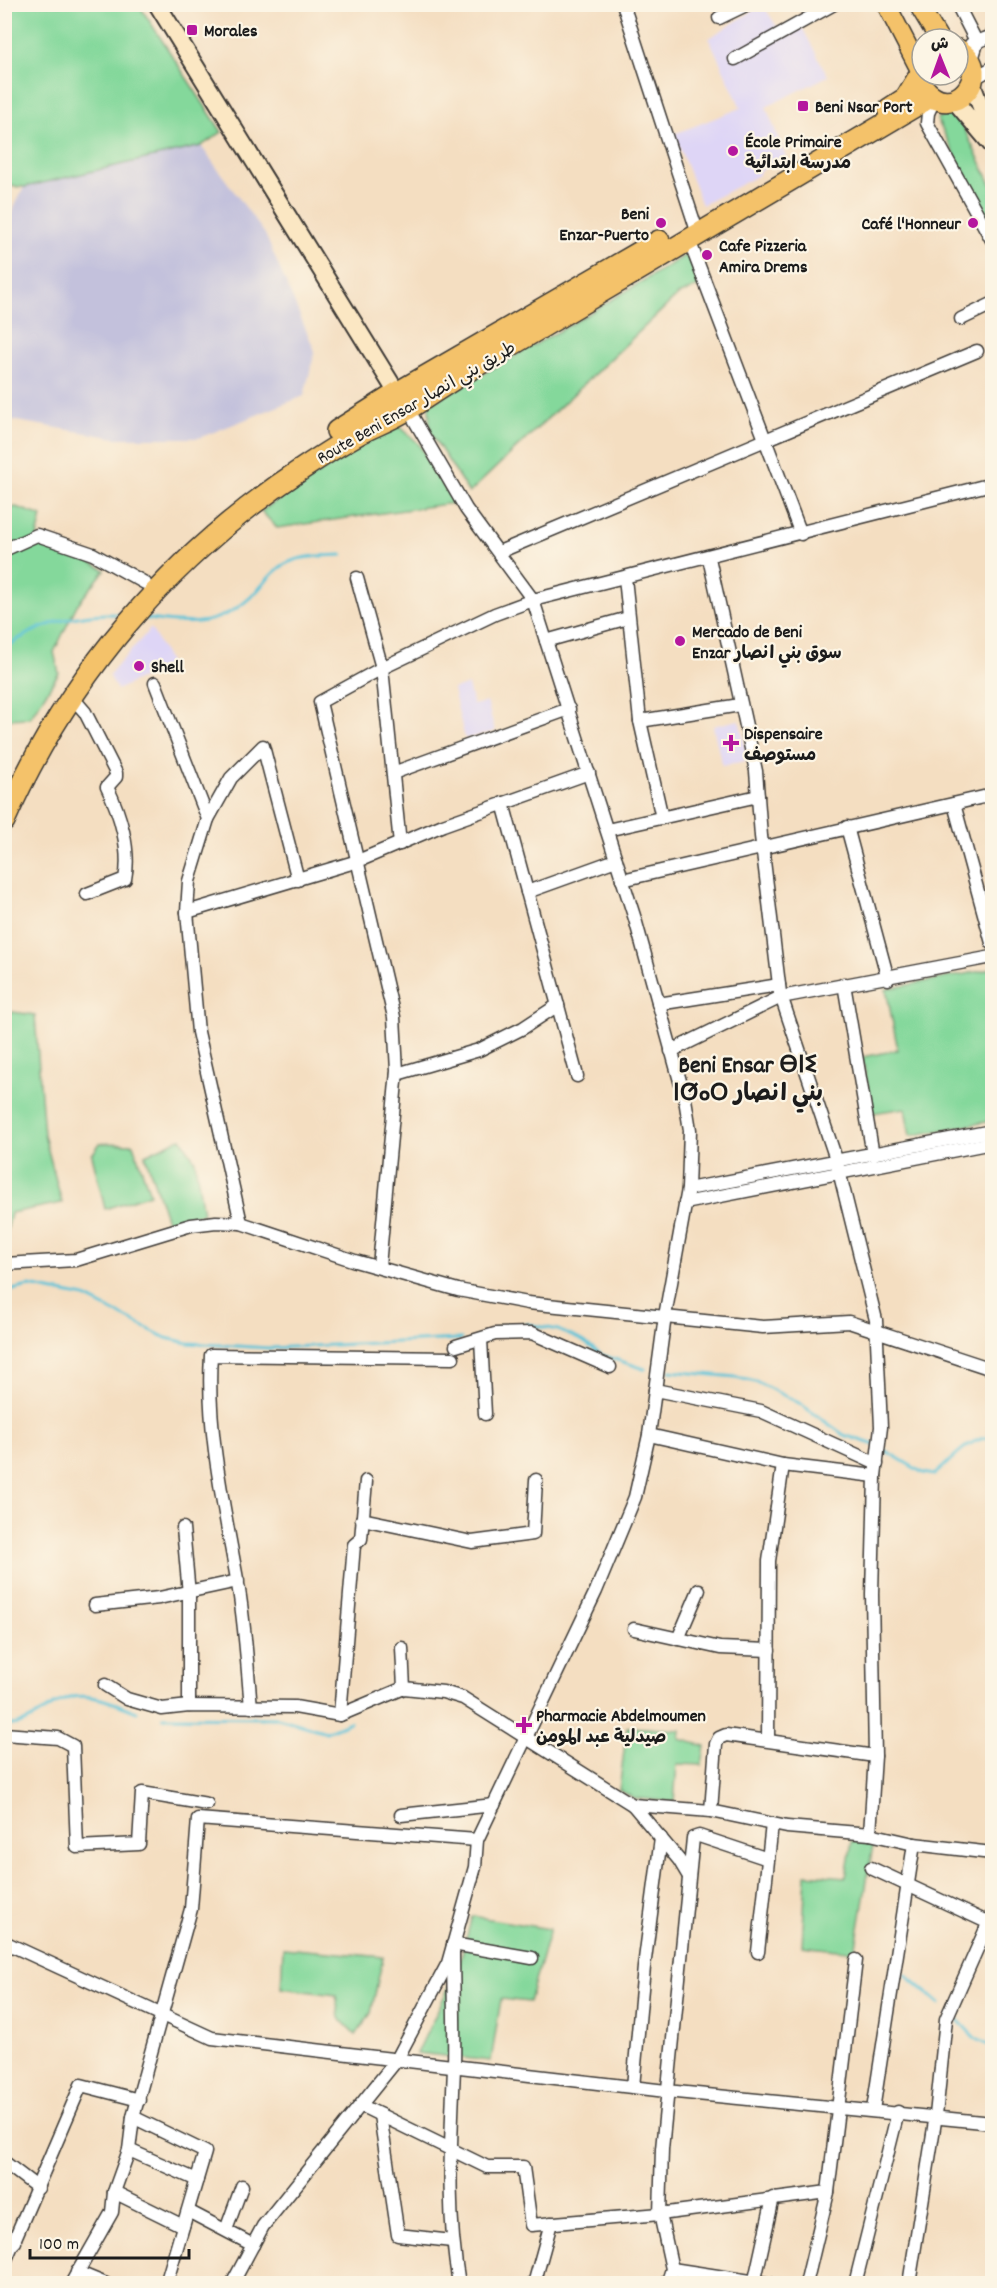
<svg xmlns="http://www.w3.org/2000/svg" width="997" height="2288" font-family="Dekko,'Playpen Sans Arabic','Noto Sans Tifinagh',sans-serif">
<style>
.built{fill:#ded5f6}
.industrial{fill:#c3c1dc}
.green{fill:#84d89b;stroke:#507a5c;stroke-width:1.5}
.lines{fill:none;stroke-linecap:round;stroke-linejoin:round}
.stream{stroke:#5bc3d8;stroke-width:3}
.street-casing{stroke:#3c3935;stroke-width:15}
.secondary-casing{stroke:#3c3935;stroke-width:20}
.primary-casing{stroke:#3c3935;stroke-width:21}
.highway-casing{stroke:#3c3935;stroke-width:24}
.street{stroke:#fff;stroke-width:12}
.secondary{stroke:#fbe7c3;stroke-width:16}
.primary{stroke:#f4c26a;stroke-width:18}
.highway{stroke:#f4c26a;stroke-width:21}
.poi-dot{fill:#b5179e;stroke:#fcf5e5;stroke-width:2}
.labels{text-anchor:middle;stroke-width:4.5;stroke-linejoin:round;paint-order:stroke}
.poi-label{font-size:18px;font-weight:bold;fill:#1c1c1c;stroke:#fcf5e5;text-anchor:start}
.street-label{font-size:18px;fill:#1c1c1c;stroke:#fcf5e5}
.district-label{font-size:24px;font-weight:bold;fill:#1c1c1c;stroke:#fcf5e5}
</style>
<rect width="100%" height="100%" fill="#fcf5e5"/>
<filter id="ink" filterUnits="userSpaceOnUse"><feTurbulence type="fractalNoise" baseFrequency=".0167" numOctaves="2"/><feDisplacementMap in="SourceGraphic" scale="12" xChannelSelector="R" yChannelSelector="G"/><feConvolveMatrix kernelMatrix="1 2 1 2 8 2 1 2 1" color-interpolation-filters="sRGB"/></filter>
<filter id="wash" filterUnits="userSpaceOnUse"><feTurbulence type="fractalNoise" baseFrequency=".008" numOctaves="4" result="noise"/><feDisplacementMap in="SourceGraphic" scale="24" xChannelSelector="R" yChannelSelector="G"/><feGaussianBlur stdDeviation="1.35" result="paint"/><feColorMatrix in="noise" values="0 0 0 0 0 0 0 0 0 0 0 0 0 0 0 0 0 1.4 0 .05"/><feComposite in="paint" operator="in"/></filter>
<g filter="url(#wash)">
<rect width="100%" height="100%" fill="#f4dec1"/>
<g class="built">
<polygon points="763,5 779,30 798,20 828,76 766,107 786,157 759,171 759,175 702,205 674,134 741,108 709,38"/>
<polygon points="151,628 170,664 117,690 109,675"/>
<polygon points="468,685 473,705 487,702 495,731 465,739 453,689"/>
<polygon points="739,720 748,760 722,766 713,726"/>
</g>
<polygon class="industrial" points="201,146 265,234 315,351 304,396 199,438 116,438 5,419 5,227 24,187"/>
<g class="green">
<polygon points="5,4 139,5 222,132 201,146 25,187 5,186"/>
<polygon points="955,110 992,186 992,230 937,119"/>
<polygon points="689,253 699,286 678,295 469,493 430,432 429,404 570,325"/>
<polygon points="396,423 418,443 454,503 277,528 261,511"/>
<polygon points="16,507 42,516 36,542 68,549 105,570 77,605 54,652 59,673 30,718 5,719 5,509"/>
<polygon points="992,969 992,1121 910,1136 905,1108 873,1113 862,1057 898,1050 886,989"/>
<polygon points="5,1011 35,1015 44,1135 62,1203 11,1213 5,1240"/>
<polygon points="181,1138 195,1161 203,1214 167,1221 145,1155"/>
<polygon points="100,1143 133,1144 150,1194 105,1209 92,1155"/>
<polygon points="627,1727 680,1730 679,1739 705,1746 702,1765 677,1764 674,1802 634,1798 619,1790"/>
<polygon points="852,1841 873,1845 855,1952 802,1946 806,1874 846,1877"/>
<polygon points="472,1916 550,1929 529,2002 501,1999 491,2061 417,2053 459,1966"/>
<polygon points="283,1948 383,1957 371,2013 356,2035 339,2018 336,1995 281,1988"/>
</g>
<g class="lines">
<g class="stream">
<path d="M 142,618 C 191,625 220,629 257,591 C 267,580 277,566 292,561 C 307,555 326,556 342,555"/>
<path d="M 4,649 C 36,624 84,610 124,615"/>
<polyline points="4,1292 29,1286 85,1297 166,1338 188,1343 269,1348 461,1339"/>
<polyline points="496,1329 527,1324 558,1330 583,1341 602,1355 645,1369"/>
<polyline points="670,1371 736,1377 759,1383 799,1403 844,1435 875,1445"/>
<path d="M 881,1448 L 923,1473 L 934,1475 C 953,1460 967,1438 992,1437"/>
<polyline points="163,1717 278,1718 326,1732 350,1722"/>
<path d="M 4,1725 C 31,1728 48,1702 73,1697 C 94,1693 118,1705 137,1712"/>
<polyline points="906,1975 940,2004"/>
<polyline points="957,2019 975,2038 992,2047"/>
</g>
</g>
</g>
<g filter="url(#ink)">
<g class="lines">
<g class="street-casing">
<g id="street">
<polyline points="623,4 698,234"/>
<polyline points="957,4 977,43 971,63"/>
<polyline points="719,18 748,4"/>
<polyline points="971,44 992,36"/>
<polyline points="735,59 834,4"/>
<polyline points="973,79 992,68"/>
<polyline points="935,98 928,113 927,123 992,240"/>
<polyline points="689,240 801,534"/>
<polyline points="961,319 992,304"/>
<polyline points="4,550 37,535 93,554 145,583"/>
<polyline points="499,552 977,351"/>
<polyline points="709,558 756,771 761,836 780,993 836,1159 876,1320 881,1427 875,1476 872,1594 875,1756 726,1735 719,1738 716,1744 711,1811"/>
<polyline points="357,578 382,668 400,844"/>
<polyline points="625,578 640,721"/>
<polyline points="546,641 628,618"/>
<polyline points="155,683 208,819 189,881 187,912 198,1032 241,1223"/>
<path d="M 71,696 L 85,712 L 116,773 L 116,777 L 107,787 C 120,813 131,850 125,879 L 87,894"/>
<polyline points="393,773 569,709"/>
<polyline points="503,803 577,1076"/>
<polyline points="954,804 992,943"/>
<polyline points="662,818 640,721 740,705"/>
<polyline points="208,819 231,778 263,746 298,880"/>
<polyline points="847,827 888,979"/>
<polyline points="607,830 758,796"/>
<polyline points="622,880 992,795"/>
<polyline points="527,892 616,860"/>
<polyline points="187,912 358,861 443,825 589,773"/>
<polyline points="844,984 873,1155"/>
<polyline points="658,1004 779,985"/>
<polyline points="671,1051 781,997 992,957"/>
<polyline points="397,1074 479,1050 523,1028 558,1005"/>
<polyline points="688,1189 992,1131"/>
<polyline points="685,1203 992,1143"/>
<polyline points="4,1264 76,1260 191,1225 216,1222 241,1223 355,1261 458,1290 528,1303 763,1327 849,1322 992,1369"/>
<polyline points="379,1266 397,1071 394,1017 320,702 382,668 495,614 533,600 992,484"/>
<polyline points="481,1339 485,1414"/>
<polyline points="456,1346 495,1334 532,1333 610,1367"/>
<polyline points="655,1390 761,1411 877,1464"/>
<polyline points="649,1435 783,1465 875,1476"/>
<polyline points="362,1519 472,1542 533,1534 536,1480"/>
<polyline points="183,1528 189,1594 189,1706"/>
<polyline points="95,1605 159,1598 238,1581"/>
<polyline points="634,1629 720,1648 769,1650"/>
<polyline points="678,1639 699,1590"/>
<polyline points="402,1648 404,1688"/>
<polyline points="105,1685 127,1699 162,1709 189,1706 295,1707 340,1715 404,1688 443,1692 463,1698 633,1805 679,1860 688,1875"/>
<path d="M 251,1707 C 247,1665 245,1620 237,1579 C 224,1506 206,1429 211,1355 L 453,1358"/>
<polyline points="340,1715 354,1545 361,1539 366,1481"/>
<polyline points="4,1734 58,1738 73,1746 77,1847 139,1844 142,1793 207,1804"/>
<polyline points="768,1740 769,1561 783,1465"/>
<polyline points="633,1805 711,1811 787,1827 870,1834 914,1844 992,1853"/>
<polyline points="401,1815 494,1805"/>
<polyline points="870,1834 875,1756"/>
<polyline points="871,1868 989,1923"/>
<polyline points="4,1942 212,2038 666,2091 992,2123"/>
<polyline points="758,1952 772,1824"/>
<polyline points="633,2087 644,1967 661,1838"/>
<polyline points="362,2106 487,2167 523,2167 531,2225 660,2214 828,2192"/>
<polyline points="873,2110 914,1844"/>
<polyline points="380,2115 398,2235 452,2241"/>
<polyline points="133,2117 205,2152 166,2284"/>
<polyline points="129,2150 197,2180"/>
<polyline points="4,2162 38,2188"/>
<polyline points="114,2192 183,2226"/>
<polyline points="188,2211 253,2245"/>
<polyline points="226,2230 242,2186"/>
<polyline points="4,2236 15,2242"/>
<polyline points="4,2264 81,2085 139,2100"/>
<polyline points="672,2269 771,2284"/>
<polyline points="77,2272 106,2284"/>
<polyline points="71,2284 112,2212 114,2192 129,2150 133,2117 191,1909 198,1819 477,1840"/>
<polyline points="232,2284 263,2226 396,2061 448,1963 475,1867 477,1840 596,1591 635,1497 649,1435 665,1316 688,1189 690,1130 685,1099 635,919 533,600 466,509 408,409"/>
<path d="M 459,2284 C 446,2210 451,2142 454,2068 C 455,2027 453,1986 453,1944 L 532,1958"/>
<polyline points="534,2284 551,2223"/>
<polyline points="667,2284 672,2269 660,2214 662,2149 693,1838 699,1836 768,1859"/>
<polyline points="754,2284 773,2198"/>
<polyline points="806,2284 828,2192 856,1960"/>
<polyline points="855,2284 898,2112"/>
<polyline points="909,2284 936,2115 946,2019 992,1915"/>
</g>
</g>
<g class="secondary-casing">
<g id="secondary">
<polyline points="157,4 397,393"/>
<polyline points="972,84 992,136"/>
<polyline points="954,100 992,145"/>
</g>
</g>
<g class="primary-casing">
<g id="primary">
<polyline points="886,4 920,70"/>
<polyline points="918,4 939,39"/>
</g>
</g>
<g class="highway-casing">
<g id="highway">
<path d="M 923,87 C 952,126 997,72 958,50"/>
<polyline points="889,109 906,98 920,75"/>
<polyline points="337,431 397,393 659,241"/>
<path d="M 4,821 C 68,676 170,556 302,469 C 320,457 340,444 360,433 C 375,425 393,419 408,409 C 423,399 438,389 454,379 L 932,96"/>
</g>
</g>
<use href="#street" class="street"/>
<use href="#secondary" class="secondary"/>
<use href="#primary" class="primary"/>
<use href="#highway" class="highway"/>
</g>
</g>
<g class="poi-dot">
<rect x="186" y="24" width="12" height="12" rx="3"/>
<rect x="797" y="100" width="12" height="12" rx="3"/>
<circle cx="733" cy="151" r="6"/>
<circle cx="661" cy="223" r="6"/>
<circle cx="973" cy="223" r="6"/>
<circle cx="707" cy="255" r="6"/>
<circle cx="680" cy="641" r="6"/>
<circle cx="139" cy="666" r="6"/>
<path d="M728 734h6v6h6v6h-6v6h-6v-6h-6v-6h6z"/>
<path d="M521 1716h6v6h6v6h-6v6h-6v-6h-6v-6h6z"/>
</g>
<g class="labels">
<g class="poi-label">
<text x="204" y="36">Morales</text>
<text x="815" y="112">Beni Nsar Port</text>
<text x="745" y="147">École Primaire<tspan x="745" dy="21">مدرسة ابتدائية</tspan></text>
<text x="649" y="219" text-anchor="end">Beni<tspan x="649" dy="21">Enzar-Puerto</tspan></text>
<text x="961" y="229" text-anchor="end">Café l'Honneur</text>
<text x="719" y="251">Cafe Pizzeria<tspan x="719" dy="21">Amira Drems</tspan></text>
<text x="692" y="637">Mercado de Beni<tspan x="692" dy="21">Enzar سوق بني انصار</tspan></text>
<text x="151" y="672">Shell</text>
<text x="744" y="739">Dispensaire<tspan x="744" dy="21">مستوصف</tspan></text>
<text x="536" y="1721">Pharmacie Abdelmoumen<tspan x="536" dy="21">صيدلية عبد المومن</tspan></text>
</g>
<g class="street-label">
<text transform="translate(416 402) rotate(-30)" y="6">Route Beni Ensar طريق بني انصار</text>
</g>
<g class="district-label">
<text x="748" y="1072">Beni Ensar ⴱⵏⵉ<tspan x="748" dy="28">ⵏⵚⴰⵔ بني انصار</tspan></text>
</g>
</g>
<rect width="997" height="2288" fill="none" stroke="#fcf5e5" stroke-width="24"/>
<g transform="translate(940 57) rotate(359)"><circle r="28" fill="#fcf5e5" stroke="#a29e95" stroke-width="1.5"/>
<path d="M0-4.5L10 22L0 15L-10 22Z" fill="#b5179e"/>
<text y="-9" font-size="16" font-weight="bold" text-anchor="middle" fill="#1c1c1c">ش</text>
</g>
<path d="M30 2249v9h159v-9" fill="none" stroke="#1c1c1c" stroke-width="3"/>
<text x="39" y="2249" font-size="18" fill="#1c1c1c" stroke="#fcf5e5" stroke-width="4.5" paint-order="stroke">100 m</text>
</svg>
